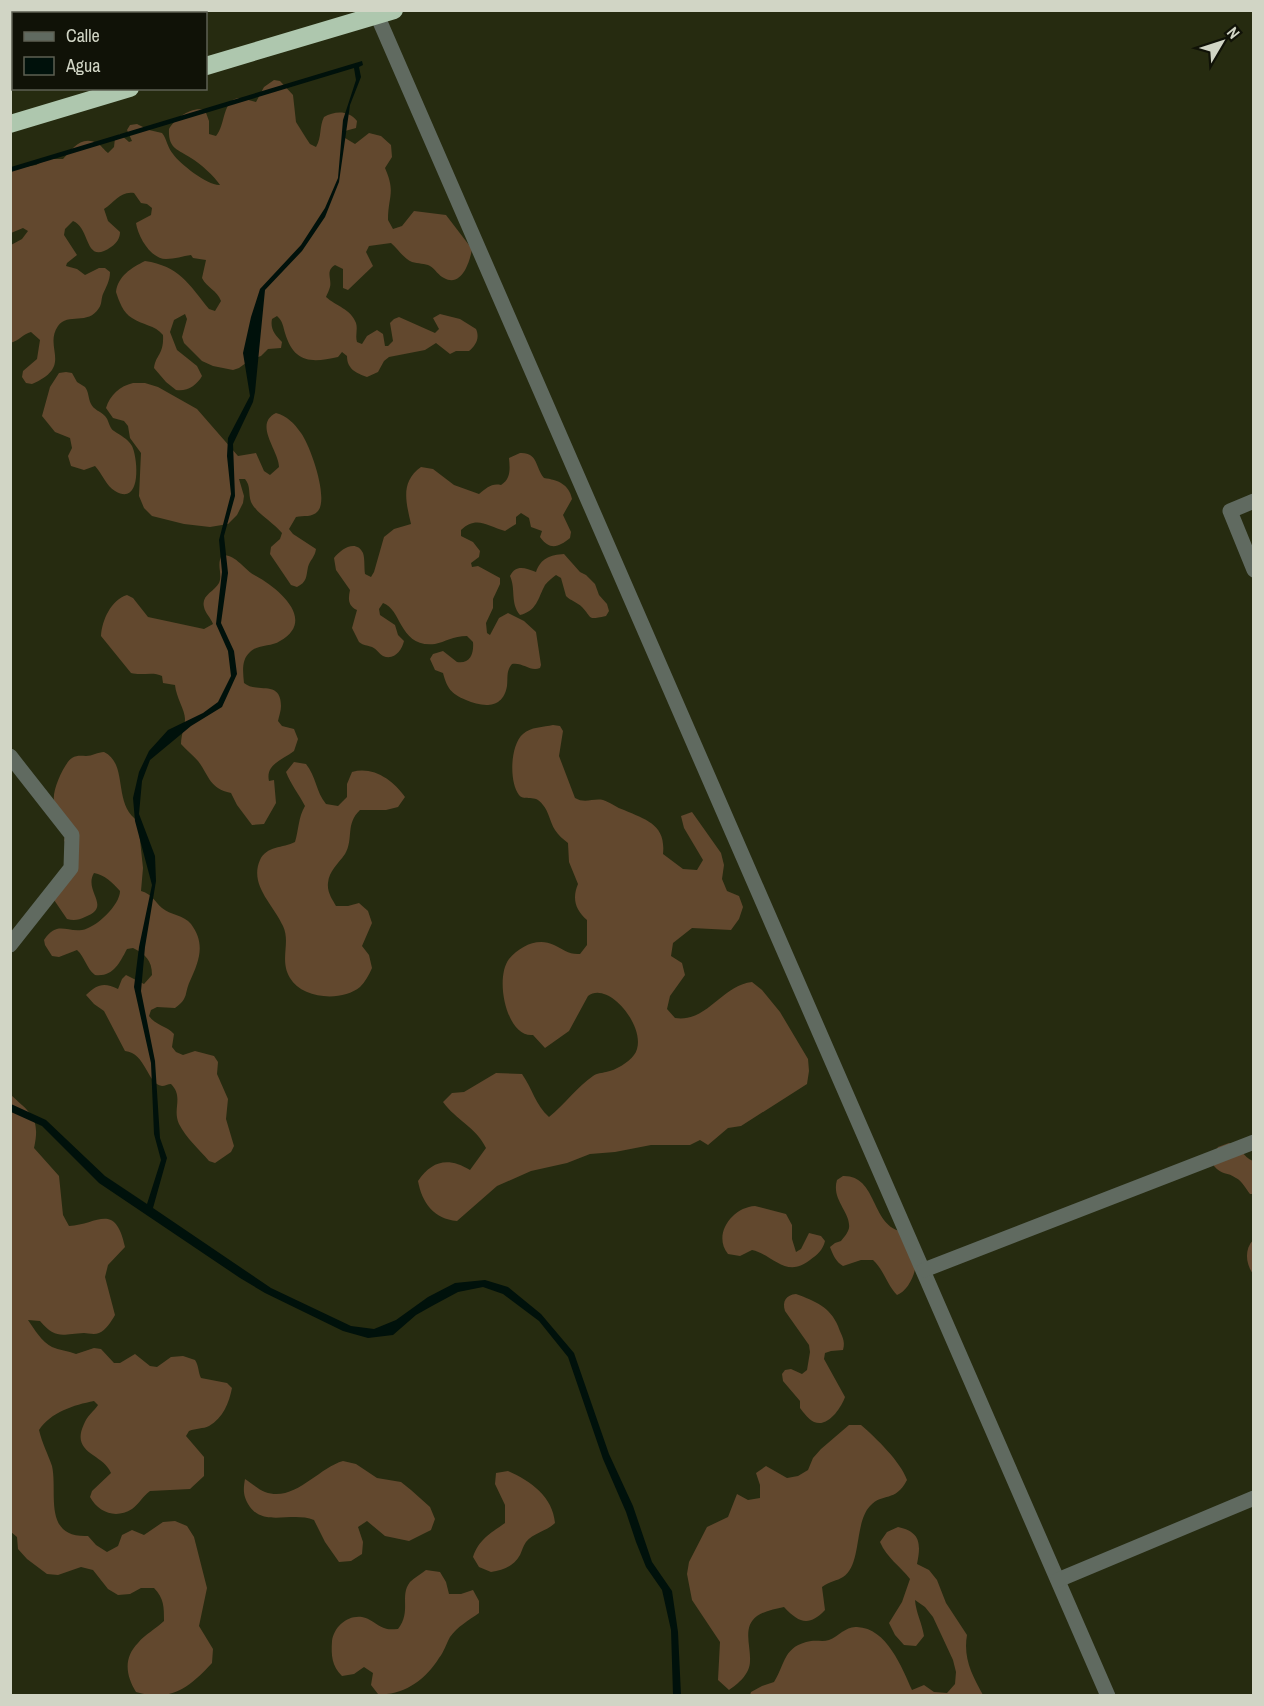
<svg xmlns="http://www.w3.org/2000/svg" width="1264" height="1706" font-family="'Archivo Narrow',sans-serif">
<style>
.forest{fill:#62482e}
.water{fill:#00110b}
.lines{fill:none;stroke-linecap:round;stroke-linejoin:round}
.minor{stroke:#606a60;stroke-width:15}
.highway{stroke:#aec7ae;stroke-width:18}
</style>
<rect width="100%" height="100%" fill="#262b10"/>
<g class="forest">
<path d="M 274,80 L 280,81 L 293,95 L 296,122 L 306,138 L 310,144 L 316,147 C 322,137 319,127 324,117 C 335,111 348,110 357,121 L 356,128 L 345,131 L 345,138 L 355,144 L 369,133 L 381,136 L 391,145 L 392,157 L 385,168 C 396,193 388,196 388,220 L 393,229 L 402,226 L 414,211 L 446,215 L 472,249 C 470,261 462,288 444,278 C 439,276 435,269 430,266 C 425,263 418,264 412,262 C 403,258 398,249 391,243 L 369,246 L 366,252 L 373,266 L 348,290 L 343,288 L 343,269 L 335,265 C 325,271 332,279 330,287 C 329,291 327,294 326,297 C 336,306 351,309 356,323 C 358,329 355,336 357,342 L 362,344 L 367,336 L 377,330 L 383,334 L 385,346 L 388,346 L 393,341 L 390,323 L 394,319 L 399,317 L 435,333 L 439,329 L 433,318 L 440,314 L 460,319 L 476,329 C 480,338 476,345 469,351 L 456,351 L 450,354 L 436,343 L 425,350 L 389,357 L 384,361 L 378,372 L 367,377 C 356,373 347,369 347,356 L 342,352 L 338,357 C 311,363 294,363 285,333 C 283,327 283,321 277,316 L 272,319 C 270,329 275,335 282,342 L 281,348 L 268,349 L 261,356 L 250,360 L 239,368 L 233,370 L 213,366 L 202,361 L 184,343 L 182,337 L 187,319 L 185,314 L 174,320 L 170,332 L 177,350 L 197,366 L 202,376 C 197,385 187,392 176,390 L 166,382 L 154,368 C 156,354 164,355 163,335 C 155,325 142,325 132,318 C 123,313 119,301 116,292 C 118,276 131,268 145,261 C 179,266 189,284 209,309 L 215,311 L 221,301 C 217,290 207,288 202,278 L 206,260 L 193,258 L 191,255 C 183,256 175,259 166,259 C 151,259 138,237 136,223 L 151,215 L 152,208 L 147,204 L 141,203 L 134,193 C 120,191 115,202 104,209 L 108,221 L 120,232 C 120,238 117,243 111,247 C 84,266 91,228 73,221 L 65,229 L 64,235 L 77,255 L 67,263 L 66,266 L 77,269 L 85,275 L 99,268 L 105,268 L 110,272 C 110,281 106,287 103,294 C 101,299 102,304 99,308 C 88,326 68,312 58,326 C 43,348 74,366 32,384 L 26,383 L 22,377 L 23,371 L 37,359 L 40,340 L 31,332 C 23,334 19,341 10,343 L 11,245 L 22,239 L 28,231 L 23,228 L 11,233 L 11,169 L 36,165 L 47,159 L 63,159 C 72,149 81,135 97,143 C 101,145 104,150 108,153 L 114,147 L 115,138 L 120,134 L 129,142 L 132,141 L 127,130 L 130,125 L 137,124 L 149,130 L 162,133 C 167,139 167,147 173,154 C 180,164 208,186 220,185 C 214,176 201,164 191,158 C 178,149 168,149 169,129 C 175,118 192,106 205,110 L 209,121 L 209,134 L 216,136 C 226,125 222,97 241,98 C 246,99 251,101 256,102 L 264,87 Z"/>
<path d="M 66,372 L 72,373 L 77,382 L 85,387 C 89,392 88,398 91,404 C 94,410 100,411 105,416 C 109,420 109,428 114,431 C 121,436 127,438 132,446 C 138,458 142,507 115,491 C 106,486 102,473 95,466 L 84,470 L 71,466 L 68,456 L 72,448 L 70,438 L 55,432 L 42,416 L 50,387 L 59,373 Z"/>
<path d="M 133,383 L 145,383 L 158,387 L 197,409 L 238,456 L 256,453 L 264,471 L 270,475 L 279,467 C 279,451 253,424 276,413 C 287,416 294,423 301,433 C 310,445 329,498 318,511 C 312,518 304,515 296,517 L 289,529 L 293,534 L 316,549 C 315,557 310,560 308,567 C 306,577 307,582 297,587 L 291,585 L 270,554 L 271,547 L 280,539 L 282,533 C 273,522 256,513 251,502 C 248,493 251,486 245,479 L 239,479 L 244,496 L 243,503 L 237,515 L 228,524 L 210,527 L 184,524 L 152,516 L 144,508 L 139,496 L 141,453 L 130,438 L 128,426 L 124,421 L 113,418 L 106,408 C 110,395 120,386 133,383 Z"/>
<path d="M 520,453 C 538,452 535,467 544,478 C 558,480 569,484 572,499 L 563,515 L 571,532 L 570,538 C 559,547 550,551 540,537 L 542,531 L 531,527 L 529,518 L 521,513 L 516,517 L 516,524 L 505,531 C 488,526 476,515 461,530 L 461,536 L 473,542 L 480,551 L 479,557 L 471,563 L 472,567 L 478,566 L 500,578 L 500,584 L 493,599 L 493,608 L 486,623 L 487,633 L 490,635 L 499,618 L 508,613 L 524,621 L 536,632 L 541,665 L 540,668 C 530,672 523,662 512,664 C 506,671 508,677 507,686 C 503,710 482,707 466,700 C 451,694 447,688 443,673 L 435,670 L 430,659 L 433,654 L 443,651 L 457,662 C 470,664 474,654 473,642 L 467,636 C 453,636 445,642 435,644 C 399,648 402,609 383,603 L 379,609 L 380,615 L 395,625 L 398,635 L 404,641 C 402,650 394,661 383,656 C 379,654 377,649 372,647 C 367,645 364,646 359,642 L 352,628 L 357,610 C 348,606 348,599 350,590 L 336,570 L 334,558 C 341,549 356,539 363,553 C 365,559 364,567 365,574 L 371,577 L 374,572 L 384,537 L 394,529 L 411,524 C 406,502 400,482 421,467 L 433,469 L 454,485 L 479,494 C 487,488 491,483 501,485 C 511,479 510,469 509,458 Z"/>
<path d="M 564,554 L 580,572 L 586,575 L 595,584 L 599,595 L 607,604 L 609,611 L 606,616 C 587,620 593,619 582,607 C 577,602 571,601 566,596 L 561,578 L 556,575 C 552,578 548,581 545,585 C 538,598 537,611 520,615 C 510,603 516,589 510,576 C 516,564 525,568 536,572 C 541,558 550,555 564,554 Z"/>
<path d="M 222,555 C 236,554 244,570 256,576 C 278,588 317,620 280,641 C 271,647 258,644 250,652 C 241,660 243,672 244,683 C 257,694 281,679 281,706 C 281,711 279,716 278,721 L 282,726 L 294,729 L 298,739 L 294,751 C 284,759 265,764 269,781 L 274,780 L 276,803 L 264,824 L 252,825 L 237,805 L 231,793 C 209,788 210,777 198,761 C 193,755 186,750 181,744 C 181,735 185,725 185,719 C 185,710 176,697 175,685 L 163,683 L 162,676 C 153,671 142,676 131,673 L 101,636 C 102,620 111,600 127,595 L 133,598 L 148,617 L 204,629 L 213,624 C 211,618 205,613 204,607 C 201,595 214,592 219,583 C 223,574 216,565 222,555 Z"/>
<path d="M 553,725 L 560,726 L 563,731 L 559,756 L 575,798 C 585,804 593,798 603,800 C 610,802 617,808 624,810 C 647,820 666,825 663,854 L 683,869 L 697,870 L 703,860 L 684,828 L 681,816 L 692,812 L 721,853 L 724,865 L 722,879 L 727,891 L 739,896 L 743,907 L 739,919 L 731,930 L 692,928 L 673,943 L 671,956 L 682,963 L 685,975 L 670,996 L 667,1009 L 675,1018 C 707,1023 722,985 752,982 L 762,990 L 780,1012 L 808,1059 L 809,1071 L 807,1084 L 741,1126 L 728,1128 L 708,1145 L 700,1140 L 690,1145 L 651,1145 L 615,1152 L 590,1154 L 567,1163 L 531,1171 L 497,1186 L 457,1221 C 434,1219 422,1203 418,1181 C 432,1160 449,1157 470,1170 L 486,1148 C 476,1127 456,1120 443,1102 L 452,1093 L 464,1092 L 496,1073 L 522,1074 C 532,1088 536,1106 549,1117 C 564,1105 578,1086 593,1076 C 597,1073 602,1073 606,1072 C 616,1070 628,1063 634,1055 C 651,1032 609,979 588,996 L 569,1031 L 545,1048 L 533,1035 C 507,1038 494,979 509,959 C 520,946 538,937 554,945 C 563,949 569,955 580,954 L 587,945 L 587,920 C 575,910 572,898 578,884 L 569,862 L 568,843 C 563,839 558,835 555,830 C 550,822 549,812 543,805 C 535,793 525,802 519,795 C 509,782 510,745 523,734 C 530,727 544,727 553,725 Z"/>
<path d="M 104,752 C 129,764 112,804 138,821 L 143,868 L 141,891 C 152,894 154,901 162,908 C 170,915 184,915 191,924 C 206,944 199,961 190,981 C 184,994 189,998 175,1008 L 157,1007 L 151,1010 L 149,1016 C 155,1025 167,1026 174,1034 L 172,1047 L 176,1052 L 183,1055 L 195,1051 L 214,1056 L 218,1062 L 217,1074 L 228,1099 L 226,1119 L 234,1146 L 231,1152 L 215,1163 L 209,1161 C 199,1149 186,1138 179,1124 C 172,1109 184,1097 171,1084 C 168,1084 165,1086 162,1086 C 147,1084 146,1053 125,1051 L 104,1011 L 94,1004 L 86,995 C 97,984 104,982 118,989 L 122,979 L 126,975 L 144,984 L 152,975 C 152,960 145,954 133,948 L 127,949 C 119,964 113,977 95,975 C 86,968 85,957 77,950 L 59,957 L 52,956 L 45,945 L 44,940 C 57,921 65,932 82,930 C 96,928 120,905 120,891 C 112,882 105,875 94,873 C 83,891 113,907 85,917 C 79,920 74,921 67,919 L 52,897 L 64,885 L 68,844 L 64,841 C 68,822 58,817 54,800 C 52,791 64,763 72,758 C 77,755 81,756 86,756 C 92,756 98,752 104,752 Z"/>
<path d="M 294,762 L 306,764 C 316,776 316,792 326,804 L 338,806 L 347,797 L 347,784 L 352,772 C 373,766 393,780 405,797 L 398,807 L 386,810 L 360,810 C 345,824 354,839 345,854 C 338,864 329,871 328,883 C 327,892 332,899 336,906 L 348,906 L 359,903 L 368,911 L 372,923 L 362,946 L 369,955 L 372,968 C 369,975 365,982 360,987 C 342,1002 302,999 290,978 C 279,960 291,943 283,926 C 273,904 249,885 260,860 C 266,846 283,848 295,842 C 299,829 298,818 305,806 C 299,794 291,785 286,772 Z"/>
<path d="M 10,1094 C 30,1113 41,1117 34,1148 L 59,1176 L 63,1215 L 69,1226 C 97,1225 115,1201 125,1247 L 108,1265 L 105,1277 L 115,1315 C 111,1322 106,1330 99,1333 C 94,1335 88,1333 84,1333 C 62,1334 56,1340 40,1321 L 28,1320 C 34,1329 42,1342 52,1347 C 59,1350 68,1351 76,1354 L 94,1348 L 101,1349 L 114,1363 L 120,1363 L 135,1354 L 150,1366 L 157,1367 L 171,1357 L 183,1356 L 195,1360 C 199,1366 198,1372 201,1378 L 227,1383 L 232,1388 C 229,1403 223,1418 209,1426 C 203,1429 196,1428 189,1431 L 186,1436 L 204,1457 L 204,1476 L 190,1489 L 150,1491 C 143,1496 139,1504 132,1509 C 116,1519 99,1513 90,1497 L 92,1491 L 111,1473 C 103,1453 70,1454 84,1424 C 87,1416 94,1411 98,1405 L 94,1401 C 74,1405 51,1412 39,1430 C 42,1443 48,1454 52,1466 C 58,1493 42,1538 88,1536 L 96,1545 L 107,1552 L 118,1546 L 122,1535 L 132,1530 L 144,1535 L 163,1522 L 175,1521 L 187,1526 L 194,1537 L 207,1588 L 199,1626 L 213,1649 L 212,1663 C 189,1688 171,1702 136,1692 C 126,1676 123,1658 138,1643 C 145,1634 156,1629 164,1621 C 164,1607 164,1598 154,1588 L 141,1588 L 130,1594 L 118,1595 L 108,1589 L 93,1570 L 81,1567 L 58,1575 L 47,1574 L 27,1559 L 18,1549 L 17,1537 L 11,1532 Z"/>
<path d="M 1229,1143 C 1240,1146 1243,1157 1253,1161 L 1253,1194 L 1250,1194 C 1246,1189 1242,1181 1236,1178 C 1228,1172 1221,1175 1214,1166 L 1214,1153 L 1218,1147 Z"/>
<path d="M 843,1176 C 877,1175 871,1224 900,1231 C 904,1239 911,1247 915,1255 C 919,1268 909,1291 897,1295 C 887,1285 884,1270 873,1260 L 861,1260 L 843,1266 C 836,1262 833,1255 830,1247 L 835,1243 L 841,1241 C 844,1237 848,1233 849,1228 C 851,1212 831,1200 837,1180 Z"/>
<path d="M 755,1206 L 786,1214 L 792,1225 L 792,1239 L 796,1252 L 801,1249 L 809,1233 L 821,1236 L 825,1241 C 823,1250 817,1255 810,1260 C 786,1279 774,1255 752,1250 L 740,1256 L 728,1254 C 712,1234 733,1207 755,1206 Z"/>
<path d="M 1253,1240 L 1253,1274 C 1246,1264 1244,1250 1253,1240 Z"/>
<path d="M 796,1294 C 815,1301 830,1307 838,1326 C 841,1335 846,1340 843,1350 L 831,1351 L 825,1353 L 824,1359 L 845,1397 C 841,1408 828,1428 814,1422 C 808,1419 804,1413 800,1408 L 800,1401 L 783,1381 L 782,1374 L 785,1370 L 791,1369 L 802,1374 L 807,1370 L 810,1352 L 809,1345 L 785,1311 C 782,1301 786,1295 796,1294 Z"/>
<path d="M 849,1425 L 861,1425 C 876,1438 901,1462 907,1480 C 895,1503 883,1492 870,1506 C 854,1523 862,1565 843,1577 C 837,1581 830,1581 822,1587 L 825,1610 C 809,1627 799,1623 784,1607 C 775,1609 764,1611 757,1616 C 742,1627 751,1646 750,1661 C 750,1674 738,1684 729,1690 L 718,1680 L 720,1642 L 692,1600 L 687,1574 L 689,1562 L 707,1527 L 728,1517 L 737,1494 L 748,1500 L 760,1498 L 760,1485 L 756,1473 L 766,1466 L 787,1478 L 798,1476 L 808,1470 L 813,1458 L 821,1449 Z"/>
<path d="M 343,1461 L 356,1464 L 377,1478 L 401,1482 L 411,1490 L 430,1507 L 435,1519 L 431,1530 L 409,1541 L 385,1536 L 367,1521 L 358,1527 L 363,1542 L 362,1554 L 351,1561 L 339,1562 L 325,1542 L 314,1520 C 292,1511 265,1527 250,1507 C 243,1497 243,1490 245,1479 C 251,1483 258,1489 265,1492 C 294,1503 318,1468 343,1461 Z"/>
<path d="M 508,1471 C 531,1481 553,1497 555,1523 C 547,1531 533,1533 526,1542 C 523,1546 522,1551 520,1555 C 513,1567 503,1570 491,1572 L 479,1567 L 473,1557 C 479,1539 491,1533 505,1523 L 505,1505 L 495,1484 L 496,1473 Z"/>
<path d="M 898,1527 C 921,1532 921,1544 917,1564 L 929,1570 L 937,1580 L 946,1603 L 967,1635 C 963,1658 972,1675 983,1695 L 750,1695 L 751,1692 L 762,1686 L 774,1682 C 786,1663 783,1646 811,1641 C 817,1640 823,1642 829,1640 C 839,1636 846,1626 857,1627 C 887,1628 902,1668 912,1690 L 924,1685 L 934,1692 L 947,1693 L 955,1684 L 956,1672 L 953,1660 L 933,1617 L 925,1607 L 915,1600 C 916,1613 922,1623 924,1636 L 916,1646 L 904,1645 L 895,1635 L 889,1623 L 902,1602 L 910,1579 C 900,1566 887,1558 880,1542 L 887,1532 Z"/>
<path d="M 426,1570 L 440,1572 L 446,1582 L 449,1594 L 461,1594 L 473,1590 L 479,1601 L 479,1613 C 469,1620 457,1627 450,1637 C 446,1644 444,1652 439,1658 C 426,1679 404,1696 378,1694 L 371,1685 L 373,1673 L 364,1667 L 354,1674 L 342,1676 C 332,1666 331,1656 332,1641 C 334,1627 347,1615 362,1617 C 370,1618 376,1625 384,1628 C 388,1630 393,1629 398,1629 C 412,1611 399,1596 410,1582 C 414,1578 421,1574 426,1570 Z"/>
</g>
<polygon class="water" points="362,61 363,65 359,67 361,77 350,105 339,182 325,217 302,251 265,290 255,392 253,402 233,444 235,496 224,536 228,573 221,623 234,651 237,674 222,707 191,726 150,760 142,781 139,814 155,856 156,881 145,947 141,991 155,1061 160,1138 167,1158 153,1208 271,1288 351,1326 374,1329 396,1320 428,1297 455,1283 485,1280 508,1287 541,1314 574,1353 609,1454 633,1506 652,1562 672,1591 678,1632 681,1695 673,1695 671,1630 662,1590 646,1567 636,1542 626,1512 603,1459 568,1357 539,1321 503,1294 483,1287 458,1292 432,1306 416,1315 393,1335 368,1338 343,1331 265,1293 240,1278 99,1183 42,1126 11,1112 11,1104 46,1120 105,1176 147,1204 161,1160 154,1134 151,1063 134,987 139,947 152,885 135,821 133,798 139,772 149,751 168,730 203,713 218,702 231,676 228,651 216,624 222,572 219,540 231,494 227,456 228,438 250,396 243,353 251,317 260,289 301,245 325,208 338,178 343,120 356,80 354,68 11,172 11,167"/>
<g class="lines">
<g class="minor">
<polyline points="377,15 1108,1696"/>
<polyline points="1254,501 1230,511 1254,570"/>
<polyline points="10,756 72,835 71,868 10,945"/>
<polyline points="924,1270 1254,1142"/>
<polyline points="1058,1580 1254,1498"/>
</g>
<g class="highway">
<polyline points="206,66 394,10"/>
<polyline points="10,124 130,88"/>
</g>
</g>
<rect width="1264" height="1706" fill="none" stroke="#d1d5c5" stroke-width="24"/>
<rect x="12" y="12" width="195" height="78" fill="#101207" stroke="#5d6053" stroke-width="1.5"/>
<rect x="24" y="32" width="30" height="9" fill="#606a60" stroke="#5d6053" stroke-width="1.5"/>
<text x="66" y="42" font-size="18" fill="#d1d5c5">Calle</text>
<rect x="24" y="57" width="30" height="18" fill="#00110b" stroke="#5d6053" stroke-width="1.5"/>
<text x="66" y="72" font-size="18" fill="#d1d5c5">Agua</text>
<g transform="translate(1222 42) rotate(51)" stroke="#101207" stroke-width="4.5" paint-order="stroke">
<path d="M0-4.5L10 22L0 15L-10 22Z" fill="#d1d5c5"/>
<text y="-9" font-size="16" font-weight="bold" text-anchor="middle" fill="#d1d5c5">N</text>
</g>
</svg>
